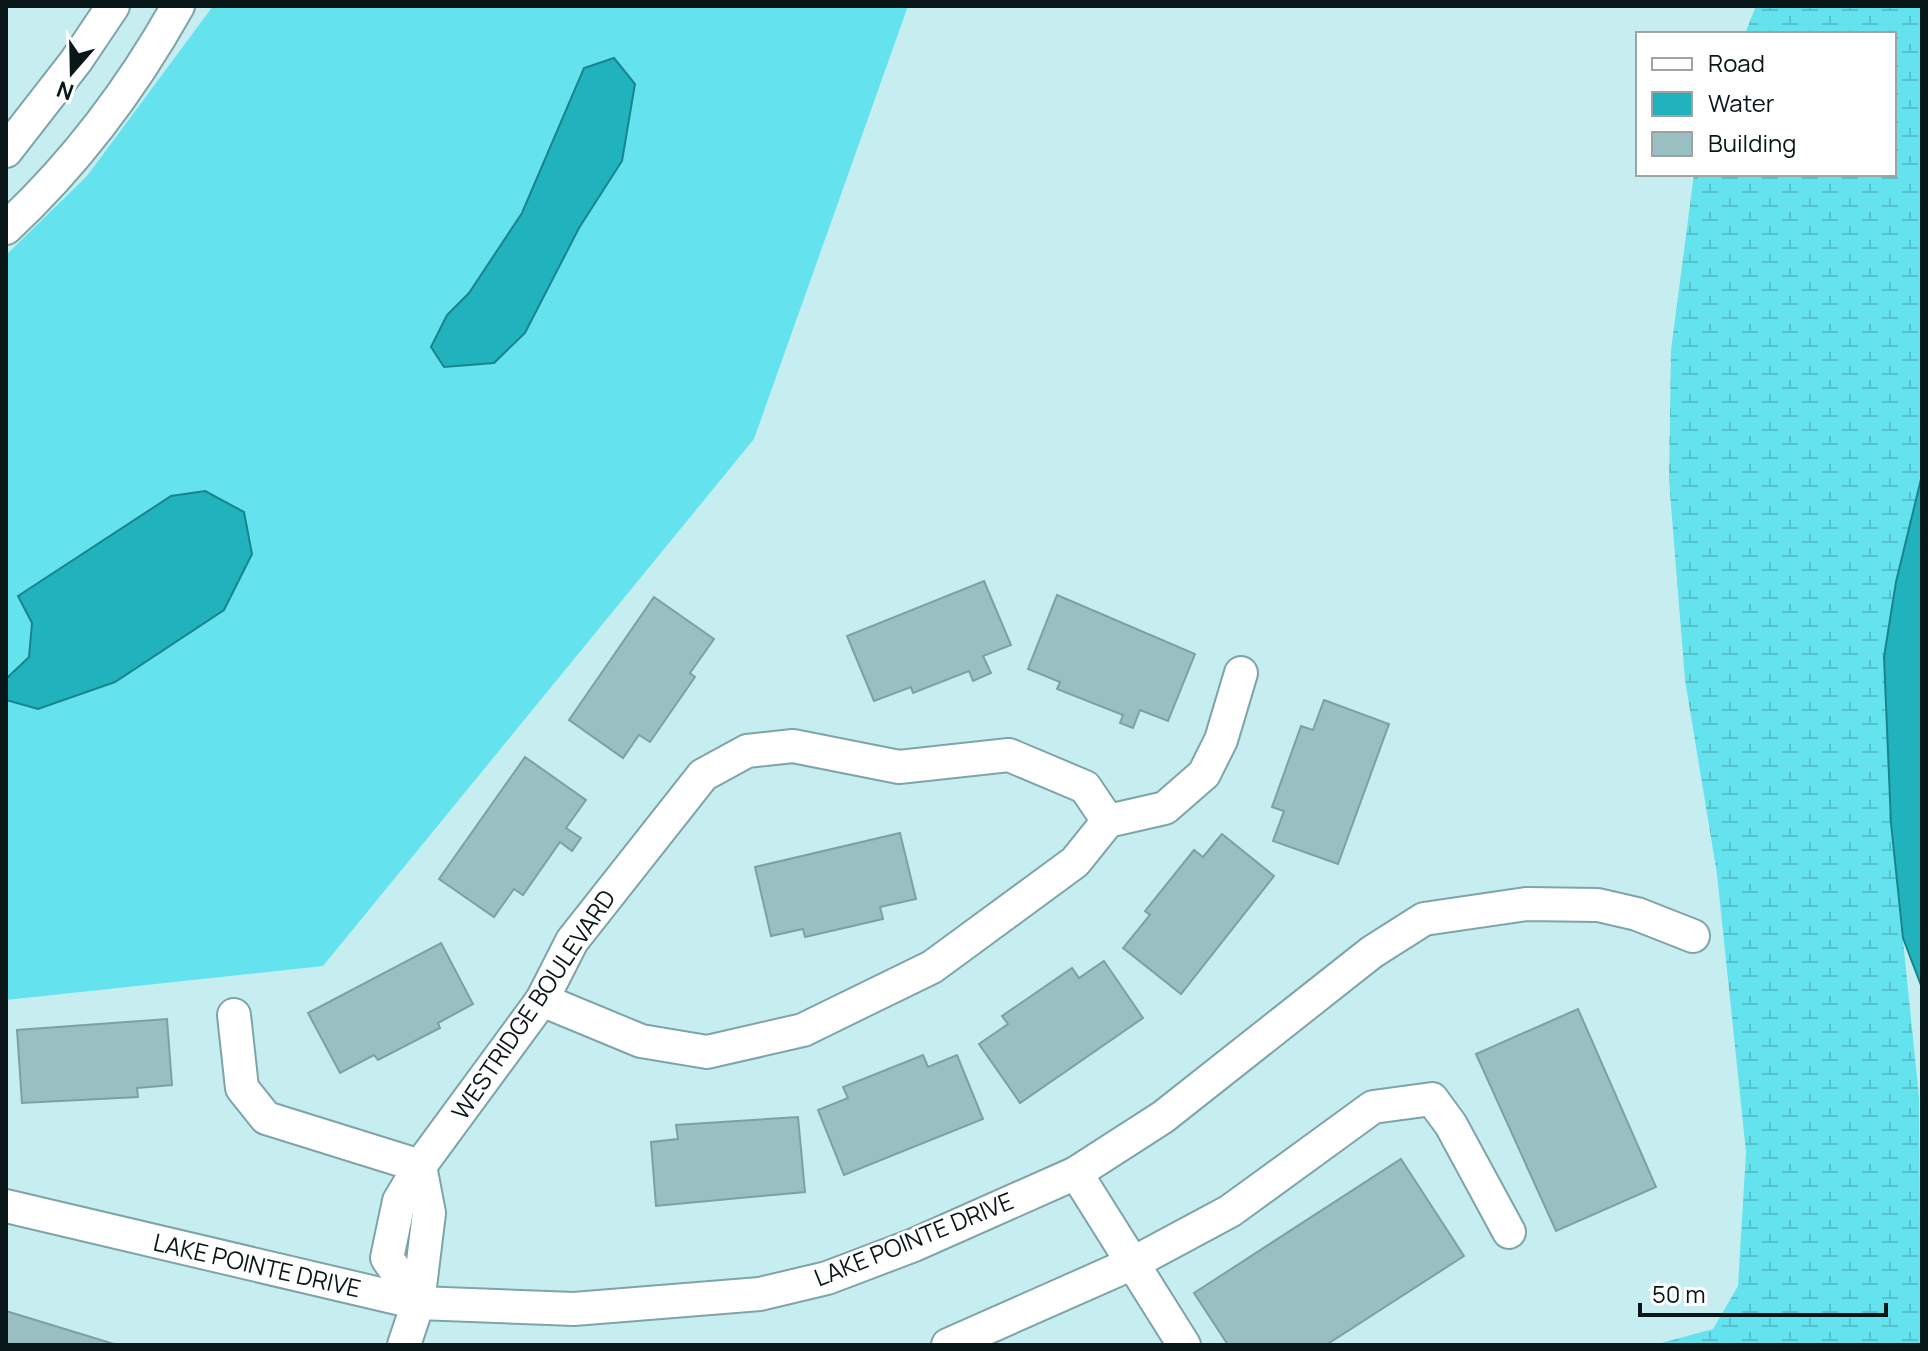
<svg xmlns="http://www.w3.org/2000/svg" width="1928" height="1351" font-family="Manrope,sans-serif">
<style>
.grass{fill:#64e3ee}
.wetland{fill:url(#wetland-marsh)}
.water{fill:#20b2bd;stroke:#19848c;stroke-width:2}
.building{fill:#99bfc2;stroke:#7ca1a4;stroke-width:2}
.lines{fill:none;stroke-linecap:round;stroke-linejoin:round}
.minor-casing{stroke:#7fa4a7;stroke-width:36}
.minor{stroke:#fff;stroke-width:32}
.labels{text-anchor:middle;stroke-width:6;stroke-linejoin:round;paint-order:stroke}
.street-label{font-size:24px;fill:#091718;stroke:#fff}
</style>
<defs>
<pattern id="wetland-marsh" width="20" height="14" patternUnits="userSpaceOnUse" patternTransform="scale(2)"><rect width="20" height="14" fill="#64e3ee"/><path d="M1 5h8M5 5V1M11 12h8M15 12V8" fill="none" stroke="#55c2cb"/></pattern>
</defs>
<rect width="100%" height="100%" fill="#c6eef1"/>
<polygon class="grass" points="213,6 908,6 754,439 323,966 6,1000 6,255 87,176"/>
<polygon class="wetland" points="1756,6 1922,6 1922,475 1896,582 1884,657 1891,823 1919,1097 1921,1345 1654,1345 1713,1329 1738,1286 1746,1152 1717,874 1685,680 1669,480 1671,350 1694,174 1894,174 1894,34 1745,34"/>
<g class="water">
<polygon points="614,58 635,84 622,161 579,228 525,333 494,363 444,367 431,347 447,315 469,293 522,213 584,68"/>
<polygon points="1922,475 1922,988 1903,938 1891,823 1884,657 1896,582"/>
<polygon points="205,491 244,512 252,554 224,610 115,682 38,709 6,700 6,679 29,657 32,623 18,596 171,496"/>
</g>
<g class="building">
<polygon points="984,581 1011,645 983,656 991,673 973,681 969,671 913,693 911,687 874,701 847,636"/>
<polygon points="1057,595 1195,654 1168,721 1140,710 1133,728 1120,723 1123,715 1057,689 1060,682 1028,669"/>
<polygon points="654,597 714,639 690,673 695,677 650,742 639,735 623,758 569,720"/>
<polygon points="1324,700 1389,724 1338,864 1273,841 1284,811 1272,807 1301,726 1313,730"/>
<polygon points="525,757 586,800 566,828 581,838 572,851 560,842 523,895 514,889 494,917 439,879"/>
<polygon points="900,833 916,899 880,907 883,919 805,937 803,929 771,936 755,867"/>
<polygon points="1222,834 1274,876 1181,994 1123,948 1150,915 1145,911 1194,850 1203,857"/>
<polygon points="441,943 473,1004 438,1023 440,1028 378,1060 374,1055 340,1073 308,1013"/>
<polygon points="1104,961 1143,1018 1020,1103 979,1044 1008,1024 1002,1016 1072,968 1079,978"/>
<polygon points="1578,1009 1656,1187 1556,1231 1476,1054"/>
<polygon points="167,1019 172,1085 137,1088 138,1097 22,1103 17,1030"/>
<polygon points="923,1055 928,1067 957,1055 983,1119 844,1175 818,1110 848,1098 843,1087"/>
<polygon points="798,1117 805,1192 656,1206 651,1142 678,1139 676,1125"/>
<polygon points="1401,1159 1464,1256 1326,1345 1228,1345 1194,1293"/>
<polygon points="6,1311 114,1344 114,1345 6,1345"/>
</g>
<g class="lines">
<g class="minor-casing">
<g id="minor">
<polyline points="6,151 76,61 113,6"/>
<path d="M 6,228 C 75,164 132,88 178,6"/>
<polyline points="542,1000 641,1041 707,1052 803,1030 932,967 1075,862 1108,821 1165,808 1204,774 1221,740 1241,673"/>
<polyline points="234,1015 242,1088 266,1118 420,1166"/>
<polyline points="1076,1173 1184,1345"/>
<polyline points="6,1206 418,1303 574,1309 760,1294 827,1278 914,1245 1076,1173 1163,1117 1372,952 1424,919 1526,904 1598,905 1637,914 1693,936"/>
<polyline points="418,1303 387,1258 399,1201 420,1166 542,1000 572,941 703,775 747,751 793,746 899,767 1009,755 1085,787 1108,821"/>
<polyline points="404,1345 418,1303 429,1213 420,1166"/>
<polyline points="948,1345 1133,1263 1230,1211 1373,1107 1432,1099 1451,1125 1509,1232"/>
</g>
</g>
<use href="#minor" class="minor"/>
</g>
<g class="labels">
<g class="street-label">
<text transform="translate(534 1005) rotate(-56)" y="8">WESTRIDGE BOULEVARD</text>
<text transform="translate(914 1240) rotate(-22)" y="8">LAKE POINTE DRIVE</text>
<text transform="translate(257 1266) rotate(13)" y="8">LAKE POINTE DRIVE</text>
</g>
</g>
<rect width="1928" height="1351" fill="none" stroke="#091718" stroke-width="16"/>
<rect x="1636" y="32" width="260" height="144" fill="#ffffff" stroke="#9da2a3" stroke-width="2"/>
<rect x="1652" y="58" width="40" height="12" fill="#ffffff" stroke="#9da2a3" stroke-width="2"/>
<text x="1708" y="72" font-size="24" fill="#091718">Road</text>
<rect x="1652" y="92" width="40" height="24" fill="#20b2bd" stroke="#9da2a3" stroke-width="2"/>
<text x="1708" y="112" font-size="24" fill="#091718">Water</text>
<rect x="1652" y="132" width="40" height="24" fill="#99bfc2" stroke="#9da2a3" stroke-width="2"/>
<text x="1708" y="152" font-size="24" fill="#091718">Building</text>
<g transform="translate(72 72) rotate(200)" stroke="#ffffff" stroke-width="6" paint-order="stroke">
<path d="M0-6L14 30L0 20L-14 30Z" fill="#091718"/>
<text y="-12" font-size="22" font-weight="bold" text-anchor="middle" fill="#091718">N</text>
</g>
<path d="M1640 1303v12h246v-12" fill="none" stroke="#091718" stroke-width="4"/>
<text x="1652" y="1303" font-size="24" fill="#091718" stroke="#ffffff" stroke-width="6" paint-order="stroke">50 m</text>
</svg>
